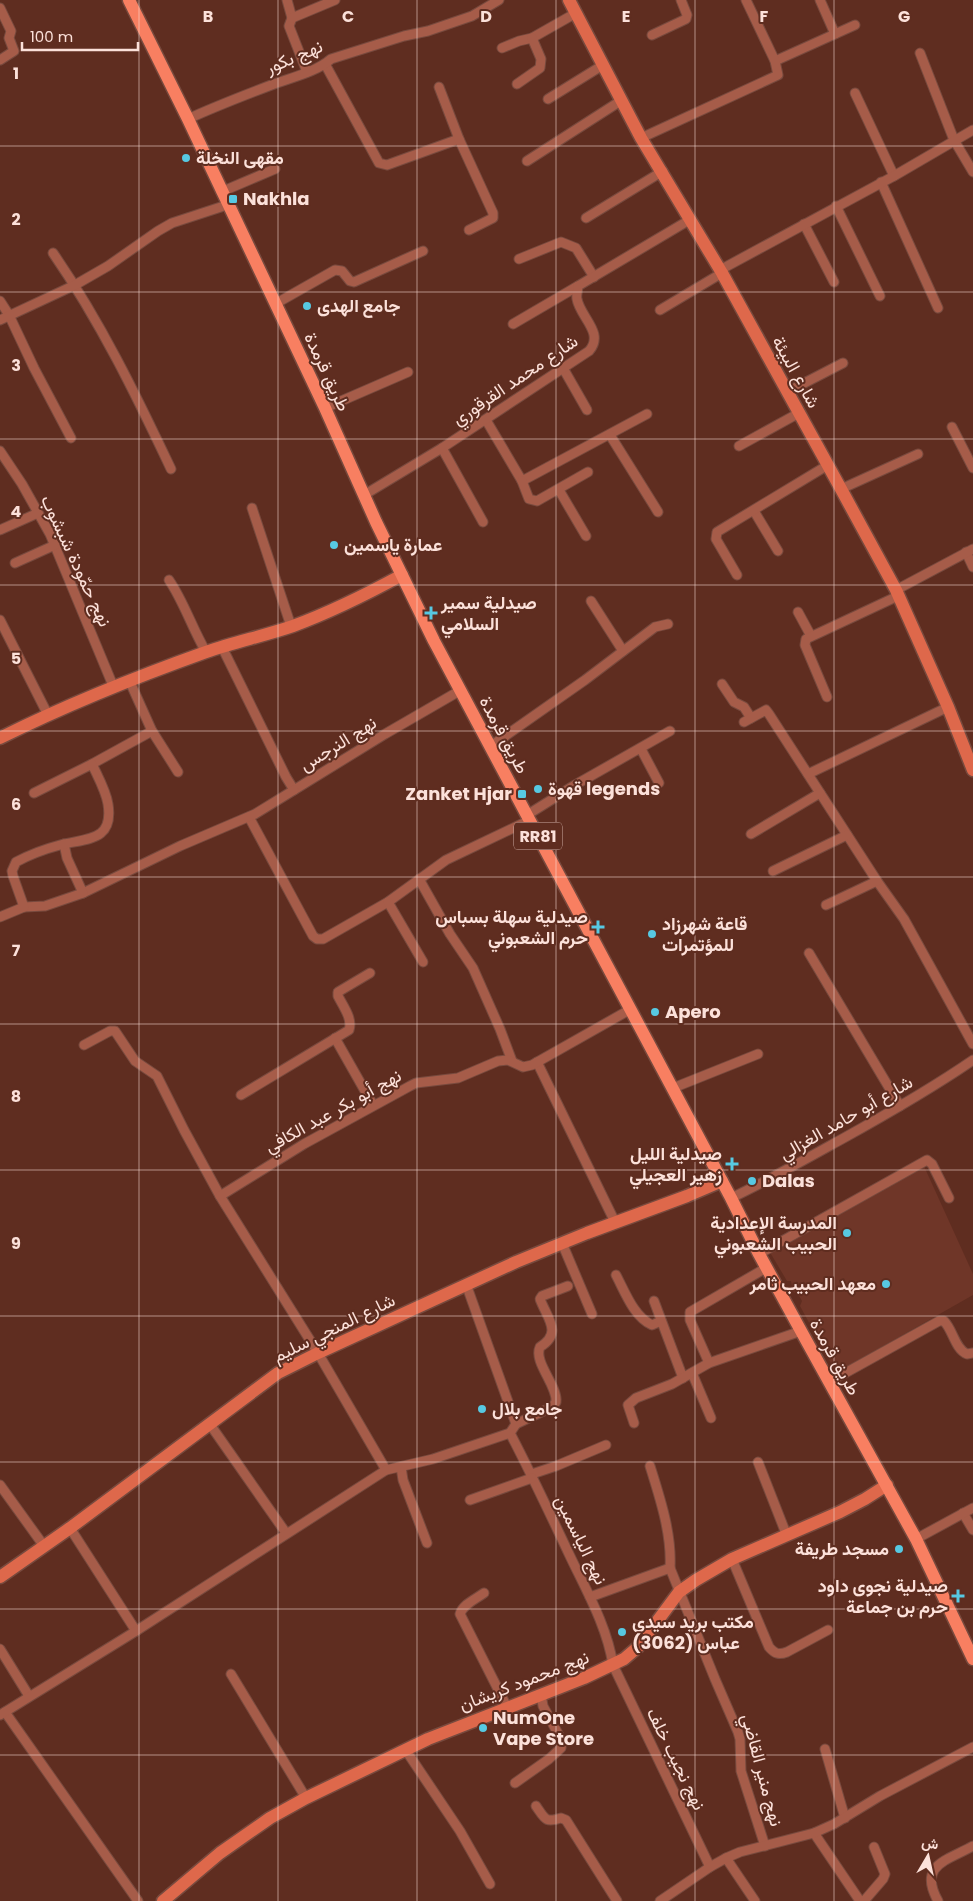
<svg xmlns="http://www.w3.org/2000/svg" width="973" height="1901" font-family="Poppins,Vazirmatn,sans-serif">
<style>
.built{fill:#6f3628}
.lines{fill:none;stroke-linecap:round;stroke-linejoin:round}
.street-casing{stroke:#784a3e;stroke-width:11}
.secondary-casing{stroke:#784a3e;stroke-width:15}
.primary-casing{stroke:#784a3e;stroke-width:15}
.street{stroke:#a65c49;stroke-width:9}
.secondary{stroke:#de684b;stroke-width:12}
.primary{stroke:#f87f61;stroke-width:12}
.grid{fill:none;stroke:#fce1da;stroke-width:1;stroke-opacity:0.55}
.poi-dot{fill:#57c9e2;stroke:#5f2d20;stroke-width:2}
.labels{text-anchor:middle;stroke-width:4;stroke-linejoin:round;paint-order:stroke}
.shield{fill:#5f2d20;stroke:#cdaba2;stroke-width:1}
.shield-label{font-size:16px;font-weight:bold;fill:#fce1da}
.street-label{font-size:18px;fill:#fce1da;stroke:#5f2d20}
.poi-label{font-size:18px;font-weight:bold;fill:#fce1da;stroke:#5f2d20;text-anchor:start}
.grid-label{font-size:16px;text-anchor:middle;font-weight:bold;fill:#fce1da;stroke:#5f2d20;stroke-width:4;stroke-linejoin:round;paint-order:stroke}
</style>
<rect width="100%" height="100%" fill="#5f2d20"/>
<polygon class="built" points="923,1164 973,1274 973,1295 841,1370 833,1367 800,1306 802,1301 798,1294 793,1292 791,1281 787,1281 771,1254 771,1250"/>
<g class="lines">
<g class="street-casing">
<g id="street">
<polyline points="287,0 292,18 289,26 307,72"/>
<polyline points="820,0 835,34"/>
<polyline points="0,8 11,31 9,38 14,51 0,60"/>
<polyline points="292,18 335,0"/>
<polyline points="652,35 686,19 687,15 681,0"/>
<polyline points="502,48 519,41 532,38 576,13"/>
<polyline points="920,53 954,140 973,172"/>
<polyline points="775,61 855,25"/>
<polyline points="325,64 379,163 387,165 459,139"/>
<polyline points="517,84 540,68 541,59 532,38"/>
<polyline points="439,87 459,139 493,213 493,218 469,230"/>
<polyline points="855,93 894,176"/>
<polyline points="548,99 603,65"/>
<path d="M 188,119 C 216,106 245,95 274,84 C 293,77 316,72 331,59 L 404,36 L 428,31 L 472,16 L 499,0"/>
<polyline points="641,138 778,75 775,61 746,0"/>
<polyline points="527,161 622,100"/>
<polyline points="881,182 938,308"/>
<polyline points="221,192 275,169"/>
<polyline points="836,206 880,296"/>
<polyline points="586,218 663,171"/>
<polyline points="804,224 834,282"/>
<path d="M 53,253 C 100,321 136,395 171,469"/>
<polyline points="519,259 561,242 576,248 594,277"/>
<polyline points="720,270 894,176 973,130"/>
<polyline points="0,301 9,315 34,368 71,438"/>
<polyline points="275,304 335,270 342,271 350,281 354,282 423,251"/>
<polyline points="660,310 722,273"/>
<polyline points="0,320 75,285 108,266 158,231 172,223 227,205"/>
<polyline points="513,324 578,286"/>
<polyline points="563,368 587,410"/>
<polyline points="787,392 843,363"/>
<polyline points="325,408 408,372"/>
<polyline points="486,420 522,481 647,414"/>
<polyline points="952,427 973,468"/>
<polyline points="610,435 658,512"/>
<polyline points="739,446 799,413"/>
<polyline points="442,448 483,522"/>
<polyline points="0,451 22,484 50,534 114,688"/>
<polyline points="522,481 529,499 537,501 588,472"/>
<polyline points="841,489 918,454"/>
<polyline points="559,490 586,536"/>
<path d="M 364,495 L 442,448 L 589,351 C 605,333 580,317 577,299 C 576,295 578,290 578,286 L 691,219"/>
<polyline points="252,508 291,626"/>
<polyline points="754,511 778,551"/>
<polyline points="0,530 38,513"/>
<polyline points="966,552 973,567"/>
<polyline points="15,563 55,545"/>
<polyline points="737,575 716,539 717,532 828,465"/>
<path d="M 169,580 C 184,602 192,628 206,652"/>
<polyline points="896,590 973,549"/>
<polyline points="591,601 623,651"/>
<polyline points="798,612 811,636"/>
<polyline points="0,620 48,715"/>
<polyline points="222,647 286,777 294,790 385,734 461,690"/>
<polyline points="130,682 152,731 178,772"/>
<polyline points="722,684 734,702 744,707 751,718"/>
<polyline points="827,697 805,645 806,639 898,596"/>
<polyline points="744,722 766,710 769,714 877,881 904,919 973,1044"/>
<polyline points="491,746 585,680 655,627 668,624"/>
<polyline points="641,749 659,783"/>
<polyline points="808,774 948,707"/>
<polyline points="34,793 92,764 152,731"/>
<polyline points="527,815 575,785 670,731"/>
<polyline points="249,817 313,936 317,939 323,939 388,902 446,860 530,820"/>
<polyline points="751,834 820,793"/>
<polyline points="773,871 847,835"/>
<polyline points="419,879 450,934 473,968 500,1029 512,1061"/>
<polyline points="83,893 180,846 255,814 294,790"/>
<polyline points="388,902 423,962"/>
<polyline points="826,905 877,881"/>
<polyline points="24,907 45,906 83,893 67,858 64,844"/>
<path d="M 0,917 L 24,907 L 13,876 L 12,871 L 16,862 C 29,855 45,849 60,845 C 86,838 114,842 108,804 C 106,791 98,777 92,764"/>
<polyline points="809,953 900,1106"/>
<polyline points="335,1038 373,1105"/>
<polyline points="84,1045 110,1031 115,1031 135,1061 157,1076 184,1130 220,1196 318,1353 386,1470"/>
<polyline points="537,1062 615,1222"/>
<polyline points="673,1088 758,1054"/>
<path d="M 241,1095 L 349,1030 C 353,1019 343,1006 338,996 L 338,992 L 370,973"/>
<polyline points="220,1196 304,1144 410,1086 416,1083 458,1078 498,1061 508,1060 523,1067 532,1065 631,1009"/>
<path d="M 731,1198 C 769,1180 806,1159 842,1139 C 887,1114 931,1089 973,1060"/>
<polyline points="562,1243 592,1314"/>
<polyline points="759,1254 927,1160 932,1164 949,1198"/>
<path d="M 616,1275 C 625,1292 634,1317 652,1325 L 661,1321"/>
<polyline points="654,1301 683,1378"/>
<polyline points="709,1363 690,1320 690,1312 766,1268"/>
<polyline points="692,1373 711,1418"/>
<path d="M 829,1382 L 939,1321 L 944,1321 C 953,1330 955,1349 967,1354 L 973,1353"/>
<polyline points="209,1423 286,1533"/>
<polyline points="634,1423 628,1405 636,1398 672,1384 709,1363 801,1331"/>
<path d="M 516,1424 L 552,1407 L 556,1402 C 558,1386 533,1362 540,1347 C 563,1333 547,1318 540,1299 L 542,1296 L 568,1286"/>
<path d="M 510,1433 C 531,1473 550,1514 569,1554 C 586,1590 607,1626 613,1665 L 710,1867"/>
<polyline points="758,1462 787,1536"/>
<path d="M 650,1466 C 660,1498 672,1534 670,1568"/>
<polyline points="401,1467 403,1480 427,1543"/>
<polyline points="532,1474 556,1466 606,1445"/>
<polyline points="0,1485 44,1546"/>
<polyline points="470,1500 532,1478"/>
<polyline points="963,1513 973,1530"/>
<polyline points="70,1528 136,1631"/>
<polyline points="916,1539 973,1508"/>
<path d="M 732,1559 L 769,1647 C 775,1654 779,1655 787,1652 L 828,1630"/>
<path d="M 484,1593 C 476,1599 463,1604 460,1614 L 507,1707"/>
<polyline points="590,1597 670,1568 715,1679 738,1732 740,1739 741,1771 765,1846"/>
<polyline points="0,1649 29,1696"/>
<polyline points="231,1674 306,1798"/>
<polyline points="5,1712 138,1901"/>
<polyline points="0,1715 136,1631 386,1470 433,1459 510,1433 516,1424 466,1284"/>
<polyline points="405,1749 460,1831 490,1884"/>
<polyline points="825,1749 845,1818"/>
<polyline points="515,1783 549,1759 561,1748 562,1741 543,1706 541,1694"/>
<path d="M 536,1806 C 545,1819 545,1823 561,1818 L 566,1820 L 617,1901"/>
<polyline points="814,1833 860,1901"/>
<polyline points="726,1858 755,1901"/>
<polyline points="660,1901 710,1867 726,1858 740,1852 814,1833 834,1824 880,1796 973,1747"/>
<polyline points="864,1901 883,1879 885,1874 874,1847"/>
<path d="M 938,1901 C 918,1865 946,1861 973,1846"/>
</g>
</g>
<g class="secondary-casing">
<g id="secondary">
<polyline points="569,0 641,138 722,273 841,489 896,590 948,707 973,770"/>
<path d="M 0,738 C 66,705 136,677 206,652 C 234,642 264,636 293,626 C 331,612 367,594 402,575"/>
<polyline points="0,1577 70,1528 278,1373 318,1353 516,1262 587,1233 687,1196 722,1181"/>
<polyline points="163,1901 220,1853 270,1818 306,1798 428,1739 584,1678 624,1659 638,1647 679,1592 696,1580 732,1559 840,1512 865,1499 887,1485"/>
</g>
</g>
<g class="primary-casing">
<polyline id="primary" points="129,0 188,119 325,408 376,522 434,641 731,1198 759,1254 801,1331 916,1539 973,1659"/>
</g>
<use href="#street" class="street"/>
<use href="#secondary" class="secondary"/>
<use href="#primary" class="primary"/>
</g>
<path class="grid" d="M 139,0 L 139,1901M 278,0 L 278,1901M 417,0 L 417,1901M 556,0 L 556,1901M 695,0 L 695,1901M 834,0 L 834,1901M 0,146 L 973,146M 0,292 L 973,292M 0,439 L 973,439M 0,585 L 973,585M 0,731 L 973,731M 0,877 L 973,877M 0,1024 L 973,1024M 0,1170 L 973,1170M 0,1316 L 973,1316M 0,1462 L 973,1462M 0,1609 L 973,1609M 0,1755 L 973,1755"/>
<g class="poi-dot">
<circle cx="186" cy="158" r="5"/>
<rect x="228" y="194" width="10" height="10" rx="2.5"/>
<circle cx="307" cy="306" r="5"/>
<circle cx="334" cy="545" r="5"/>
<path d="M428.5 605.5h5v5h5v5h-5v5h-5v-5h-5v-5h5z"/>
<circle cx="538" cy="789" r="5"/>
<rect x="517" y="789" width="10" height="10" rx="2.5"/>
<path d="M595.5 919.5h5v5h5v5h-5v5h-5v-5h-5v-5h5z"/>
<circle cx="652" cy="934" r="5"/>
<circle cx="655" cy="1012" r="5"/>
<path d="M729.5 1156.5h5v5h5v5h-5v5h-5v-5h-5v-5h5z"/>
<circle cx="752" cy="1181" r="5"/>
<circle cx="847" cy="1233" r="5"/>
<circle cx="886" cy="1284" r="5"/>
<circle cx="482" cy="1409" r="5"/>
<circle cx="899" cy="1549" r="5"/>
<path d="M955.5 1588.5h5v5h5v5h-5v5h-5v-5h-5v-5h5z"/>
<circle cx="622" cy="1632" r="5"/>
<circle cx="483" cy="1728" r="5"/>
</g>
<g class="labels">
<rect class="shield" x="514" y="822.5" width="48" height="27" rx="4"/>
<g class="shield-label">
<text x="538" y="842">RR81</text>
</g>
<g class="street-label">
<text transform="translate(294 57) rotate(-23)" y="6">نهج بكور</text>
<text transform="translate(327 372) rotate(65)" y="6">طريق قرمدة</text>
<text transform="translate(796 372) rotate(61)" y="6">شارع البيئة</text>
<text transform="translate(515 380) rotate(-34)" y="6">شارع محمد القرقوري</text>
<text transform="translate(76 561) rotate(65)" y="6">نهج حمّودة شبشوب</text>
<text transform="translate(504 735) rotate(62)" y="6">طريق قرمدة</text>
<text transform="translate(338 744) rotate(-32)" y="6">نهج النرجس</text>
<text transform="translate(333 1111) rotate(-29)" y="6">نهج أبو بكر عبد الكافي</text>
<text transform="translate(846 1118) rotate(-30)" y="6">شارع أبو حامد الغزالي</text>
<text transform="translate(334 1328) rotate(-26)" y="6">شارع المنجي سليم</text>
<text transform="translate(835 1357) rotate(61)" y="6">طريق قرمدة</text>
<text transform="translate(581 1540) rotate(64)" y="6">نهج الياسمين</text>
<text transform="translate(524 1681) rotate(-21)" y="6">نهج محمود كريشان</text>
<text transform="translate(676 1759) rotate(64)" y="6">نهج نجيب خلف</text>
<text transform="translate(762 1770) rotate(75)" y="6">نهج منير القاضي</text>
</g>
<g class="poi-label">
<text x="196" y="164">مقهى النخلة</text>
<text x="243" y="205">Nakhla</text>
<text x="317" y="312">جامع الهدى</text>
<text x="344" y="551">عمارة ياسمين</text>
<text x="441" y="609">صيدلية سمير<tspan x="441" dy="21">السلامي</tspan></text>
<text x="548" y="795">قهوة legends</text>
<text x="512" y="800" text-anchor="end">Zanket Hjar</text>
<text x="588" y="923" text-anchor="end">صيدلية سهلة بسباس<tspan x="588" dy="21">حرم الشعبوني</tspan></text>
<text x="662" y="930">قاعة شهرزاد<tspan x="662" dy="21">للمؤتمرات</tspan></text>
<text x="665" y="1018">Apero</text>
<text x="722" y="1160" text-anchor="end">صيدلية الليل<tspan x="722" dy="21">زهير العجيلي</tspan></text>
<text x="762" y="1187">Dalas</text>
<text x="837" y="1229" text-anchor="end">المدرسة الإعدادية<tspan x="837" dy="21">الحبيب الشعبوني</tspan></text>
<text x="876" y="1290" text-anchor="end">معهد الحبيب ثامر</text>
<text x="492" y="1415">جامع بلال</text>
<text x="889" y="1555" text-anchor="end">مسجد طريفة</text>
<text x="948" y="1592" text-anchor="end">صيدلية نجوى داود<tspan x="948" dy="21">حرم بن جماعة</tspan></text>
<text x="632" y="1628">مكتب بريد سيدي<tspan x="632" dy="21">عباس (3062)</tspan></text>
<text x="493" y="1724">NumOne<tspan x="493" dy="21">Vape Store</tspan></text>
</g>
</g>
<g class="grid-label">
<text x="208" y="22">B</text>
<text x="348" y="22">C</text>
<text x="486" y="22">D</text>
<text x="626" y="22">E</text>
<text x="764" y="22">F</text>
<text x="904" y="22">G</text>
<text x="16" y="79">1</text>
<text x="16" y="225">2</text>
<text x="16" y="371">3</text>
<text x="16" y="517">4</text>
<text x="16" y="664">5</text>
<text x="16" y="810">6</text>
<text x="16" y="956">7</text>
<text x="16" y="1102">8</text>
<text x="16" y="1249">9</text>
</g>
<g transform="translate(928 1856) rotate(9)" stroke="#5f2d20" stroke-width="4" paint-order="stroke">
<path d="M0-4L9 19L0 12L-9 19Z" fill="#fce1da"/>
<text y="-8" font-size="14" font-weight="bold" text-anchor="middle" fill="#fce1da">ش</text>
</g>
<path d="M22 42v8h116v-8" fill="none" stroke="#fce1da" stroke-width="2.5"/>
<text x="30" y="42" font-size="15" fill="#fce1da" stroke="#5f2d20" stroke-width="4" paint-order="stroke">100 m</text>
</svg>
